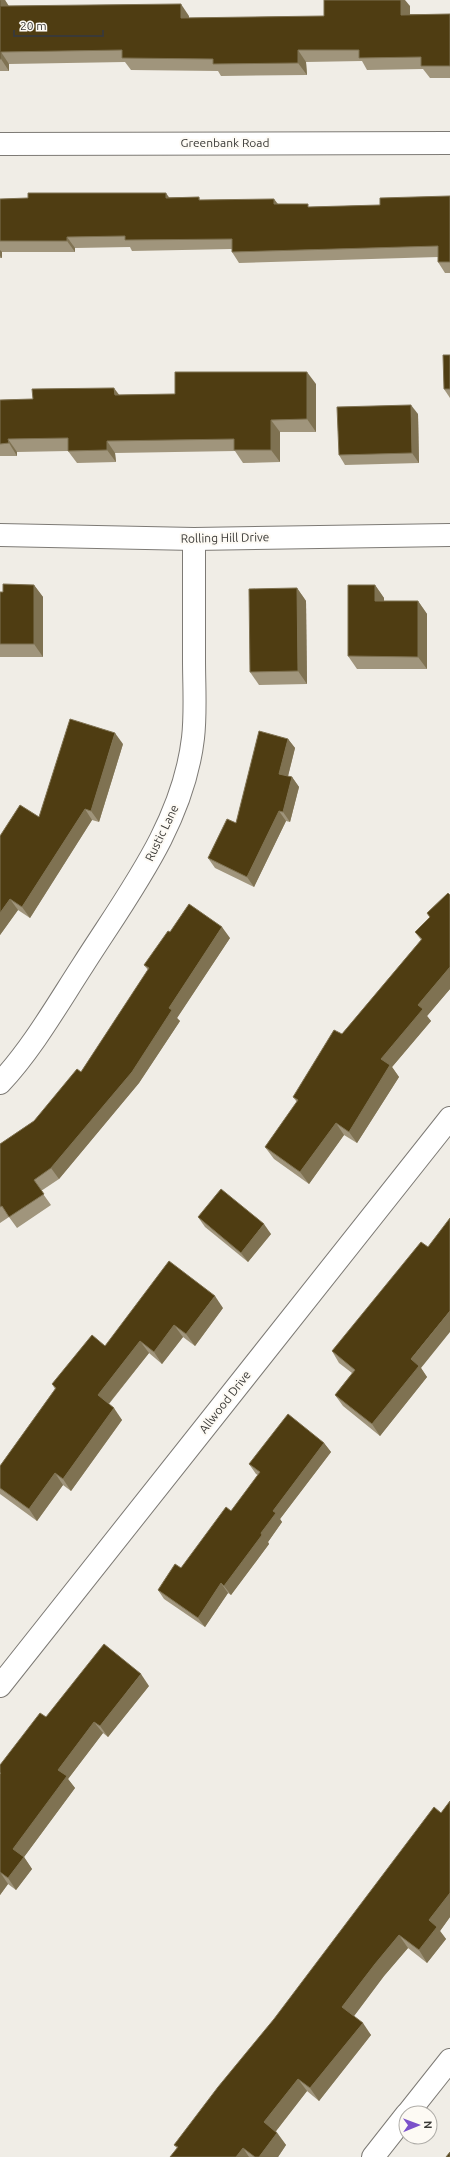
<svg xmlns="http://www.w3.org/2000/svg" width="450" height="2157" font-family="Ubuntu,sans-serif">
<style>
.lines{fill:none;stroke-linecap:round;stroke-linejoin:round}
.minor-casing{stroke:#7d7a75;stroke-width:24}
.tertiary-casing{stroke:#7d7a75;stroke-width:24}
.minor{stroke:#fff;stroke-width:22}
.tertiary{stroke:#fff;stroke-width:22}
.wall{fill:#a0957c}
.shaded-wall{fill:#7f7252}
.building{fill:#4f3d12;stroke:#7f7252}
.labels{text-anchor:middle;stroke-width:4;stroke-linejoin:round;paint-order:stroke}
.street-label{font-size:12px;fill:#3a3936;stroke:#fdfaf4}
</style>
<rect width="100%" height="100%" fill="#f0ede6"/>
<g class="lines">
<g class="minor-casing">
<g id="minor">
<polyline points="0,144 450,143"/>
<polyline points="0,535 194,539 450,535"/>
<path d="M 0,1083 C 32,1049 57,1005 83,965 C 128,894 183,824 193,738 C 196,712 194,686 194,660 C 194,620 194,579 194,539"/>
<polyline points="0,1686 450,1118"/>
</g>
</g>
<g class="tertiary-casing">
<g id="tertiary">
<polyline points="408,2113 450,2060"/>
<polyline points="373,2157 406,2115"/>
</g>
</g>
<use href="#minor" class="minor"/>
<use href="#tertiary" class="tertiary"/>
</g>
<g class="wall">
<polygon points="0,0 5,0 9,6 189,16 189,18 324,16 410,6 410,14 450,14 450,78 430,78 423,69 367,70 362,61 306,62 307,75 221,76 218,71 131,70 125,62 9,64 9,71 0,71"/>
<polygon points="450,196 450,273 445,273 438,262 438,257 239,263 232,252 232,249 132,251 130,247 75,248 75,252 2,252 2,258 0,258 0,199 199,197 200,200 310,207 380,205"/>
<polygon points="450,355 450,398 444,389"/>
<polygon points="316,384 316,432 280,432 280,462 243,463 235,451 115,453 116,462 77,463 68,451 17,452 17,456 0,456 0,400 33,399 119,395 175,394"/>
<polygon points="418,414 419,463 345,465 339,455"/>
<polygon points="34,585 43,597 43,657 0,657 0,592 3,592"/>
<polygon points="375,585 384,598 384,601 418,601 427,614 427,669 357,669 348,656"/>
<polygon points="297,588 306,601 307,684 259,685 250,672"/>
<polygon points="288,739 295,748 288,776 292,777 299,787 290,822 286,821 254,887 215,868 208,858 236,823"/>
<polygon points="123,744 99,822 92,820 30,918 18,910 0,935 0,836 39,817"/>
<polygon points="450,895 450,989 427,1016 431,1021 392,1067 399,1077 357,1143 344,1135 309,1184 274,1159 265,1147 297,1102 293,1097 342,1034 421,940 415,932 430,917 427,913"/>
<polygon points="170,932 230,938 177,1018 180,1021 139,1083 59,1179 41,1191 51,1205 17,1228 9,1217 0,1223 0,1144 34,1121 81,1072 148,970 144,965"/>
<polygon points="198,1217 271,1234 248,1262 205,1227"/>
<polygon points="223,1308 195,1346 183,1337 162,1364 149,1353 109,1404 122,1420 71,1491 63,1485 37,1521 0,1494 0,1466 55,1389 52,1384 105,1346"/>
<polygon points="332,1351 421,1368 427,1377 380,1436 343,1406 335,1395 352,1373 339,1363"/>
<polygon points="324,1443 331,1452 280,1519 282,1522 268,1542 269,1544 231,1595 228,1593 205,1627 164,1599 158,1590 181,1568 231,1511 258,1475 256,1474 249,1464"/>
<polygon points="149,1686 108,1737 103,1733 68,1779 75,1788 24,1857 32,1869 16,1890 8,1884 0,1895 0,1765 46,1717"/>
<polygon points="450,1801 450,1917 440,1931 446,1939 427,1963 408,1948 384,1976 354,2016 371,2035 319,2101 307,2091 276,2131 286,2145 278,2157 170,2157 177,2148 174,2145 441,1813"/>
</g>
<g class="shaded-wall">
<polygon points="1,0 5,0 9,7 1,6"/>
<polygon points="401,0 405,0 410,6 410,26 401,15"/>
<polygon points="181,4 189,16 189,30 181,18"/>
<polygon points="298,50 306,62 307,75 298,63"/>
<polygon points="1,52 9,64 9,71 1,59"/>
<polygon points="166,193 173,203 166,198"/>
<polygon points="274,199 282,209 274,204"/>
<polygon points="67,237 75,248 75,252 67,241"/>
<polygon points="0,250 2,252 2,258 0,256"/>
<polygon points="307,372 316,384 316,432 307,419"/>
<polygon points="114,388 123,400 115,395"/>
<polygon points="411,405 418,414 419,463 412,453"/>
<polygon points="271,420 280,432 280,462 271,450"/>
<polygon points="8,439 17,452 17,456 9,443"/>
<polygon points="107,441 115,453 116,462 107,450"/>
<polygon points="34,585 43,597 43,657 34,644"/>
<polygon points="375,585 384,598 384,613 375,601"/>
<polygon points="297,588 306,601 307,684 298,671"/>
<polygon points="418,601 427,614 427,669 418,657"/>
<polygon points="115,733 123,744 99,822 91,811"/>
<polygon points="288,739 295,748 286,784 279,774"/>
<polygon points="292,777 299,787 290,822 283,812"/>
<polygon points="85,809 92,820 30,918 22,907"/>
<polygon points="279,811 286,821 254,887 247,877"/>
<polygon points="10,899 18,910 0,935 0,913"/>
<polygon points="222,927 230,938 177,1018 180,1021 139,1083 59,1179 51,1168 169,1008"/>
<polygon points="450,967 450,989 427,1016 431,1021 392,1067 399,1077 357,1143 349,1132 381,1059 418,1005"/>
<polygon points="336,1123 344,1135 309,1184 300,1172"/>
<polygon points="264,1224 271,1234 248,1262 241,1253"/>
<polygon points="215,1296 223,1308 195,1346 186,1334"/>
<polygon points="450,1311 450,1332 421,1368 427,1377 380,1436 372,1424 411,1359"/>
<polygon points="174,1325 183,1337 162,1364 154,1352"/>
<polygon points="140,1341 149,1353 106,1407 98,1395"/>
<polygon points="114,1408 122,1420 71,1491 63,1479"/>
<polygon points="324,1443 331,1452 280,1519 282,1522 268,1542 269,1544 231,1595 224,1586 261,1533 273,1511"/>
<polygon points="55,1473 63,1485 37,1521 29,1509"/>
<polygon points="221,1583 228,1593 205,1627 198,1618"/>
<polygon points="141,1674 149,1686 108,1737 100,1726"/>
<polygon points="94,1722 103,1733 68,1779 75,1788 24,1857 32,1869 16,1890 8,1878 13,1849 58,1770"/>
<polygon points="0,1872 8,1884 0,1895"/>
<polygon points="450,1893 450,1917 440,1931 446,1939 427,1963 419,1950 429,1920"/>
<polygon points="399,1935 408,1948 384,1976 351,2020 342,2007 375,1964"/>
<polygon points="363,2023 371,2035 319,2101 310,2088"/>
<polygon points="298,2079 307,2091 273,2135 264,2122"/>
<polygon points="277,2133 286,2145 278,2157 259,2157"/>
<polygon points="243,2148 249,2157 236,2157"/>
</g>
<g class="building">
<polygon points="0,0 1,0 1,6 181,4 181,18 324,16 324,0 401,0 401,15 450,14 450,66 421,66 421,57 359,58 359,50 298,50 298,63 213,64 213,59 122,58 122,50 1,52 1,59 0,59"/>
<polygon points="28,193 166,193 166,198 199,197 199,200 274,199 274,204 308,204 308,207 380,205 380,198 450,196 450,262 438,262 438,246 232,252 232,239 125,240 125,236 67,237 67,241 0,241 0,199 28,198"/>
<polygon points="443,355 450,355 450,389 444,389"/>
<polygon points="175,372 307,372 307,419 271,420 271,450 234,450 234,439 107,441 107,450 68,451 68,438 8,439 9,443 0,444 0,400 33,399 32,389 114,388 115,395 175,394"/>
<polygon points="411,405 412,453 339,455 337,407"/>
<polygon points="3,584 34,585 34,644 0,644 0,592 3,592"/>
<polygon points="348,585 375,585 375,601 418,601 418,657 348,656"/>
<polygon points="297,588 298,671 250,672 249,589"/>
<polygon points="70,719 115,733 91,811 85,809 22,907 10,899 0,913 0,836 20,805 39,817"/>
<polygon points="259,731 288,739 279,774 292,777 283,812 279,811 247,877 208,858 227,819 236,823"/>
<polygon points="448,893 450,895 450,967 418,1005 423,1009 381,1059 390,1065 349,1132 336,1123 300,1172 265,1147 298,1100 293,1097 334,1030 342,1034 422,939 415,932 430,917 427,913"/>
<polygon points="189,904 222,927 169,1008 172,1010 132,1072 51,1168 34,1180 44,1194 9,1217 2,1206 0,1207 0,1144 34,1121 77,1069 81,1072 149,968 144,965 168,931 170,932"/>
<polygon points="221,1189 264,1224 241,1253 198,1217"/>
<polygon points="450,1218 450,1311 411,1359 419,1366 372,1424 335,1395 355,1370 332,1351 421,1242 428,1247"/>
<polygon points="169,1261 215,1296 186,1334 174,1325 154,1352 140,1341 98,1395 114,1408 63,1479 55,1473 29,1509 0,1488 0,1466 56,1388 52,1384 92,1335 105,1346"/>
<polygon points="288,1414 324,1443 273,1511 276,1513 261,1533 262,1535 224,1586 221,1583 198,1618 158,1590 175,1564 181,1568 226,1507 231,1511 260,1472 249,1464"/>
<polygon points="104,1644 141,1674 100,1726 94,1722 58,1770 67,1776 13,1849 24,1857 8,1878 0,1872 0,1774 1,1773 0,1773 0,1765 40,1713 46,1717"/>
<polygon points="450,1801 450,1893 429,1920 437,1927 419,1950 399,1935 375,1964 342,2007 363,2023 310,2088 298,2079 264,2122 277,2133 259,2157 255,2157 243,2148 236,2157 170,2157 178,2147 174,2145 218,2087 274,2019 434,1807 441,1813"/>
<polygon points="450,2152 450,2157 446,2157"/>
</g>
<g class="labels">
<g class="street-label">
<text x="225" y="147">Greenbank Road</text>
<text transform="translate(225 538) rotate(-1)" y="4">Rolling Hill Drive</text>
<text transform="translate(162 833) rotate(-64)" y="4">Rustic Lane</text>
<text transform="translate(225 1402) rotate(-52)" y="4">Allwood Drive</text>
</g>
</g>
<g transform="translate(418 2125) rotate(89)"><circle r="19" fill="#fdfaf4" stroke="#afada8"/>
<path d="M0-3L7 15L0 10L-7 15Z" fill="#7b51ca"/>
<text y="-6" font-size="11" font-weight="bold" text-anchor="middle" fill="#3a3936">N</text>
</g>
<path d="M14 30v6h89v-6" fill="none" stroke="#3a3936" stroke-width="2"/>
<text x="20" y="30" font-size="12" fill="#3a3936" stroke="#fdfaf4" stroke-width="3" paint-order="stroke">20 m</text>
</svg>
